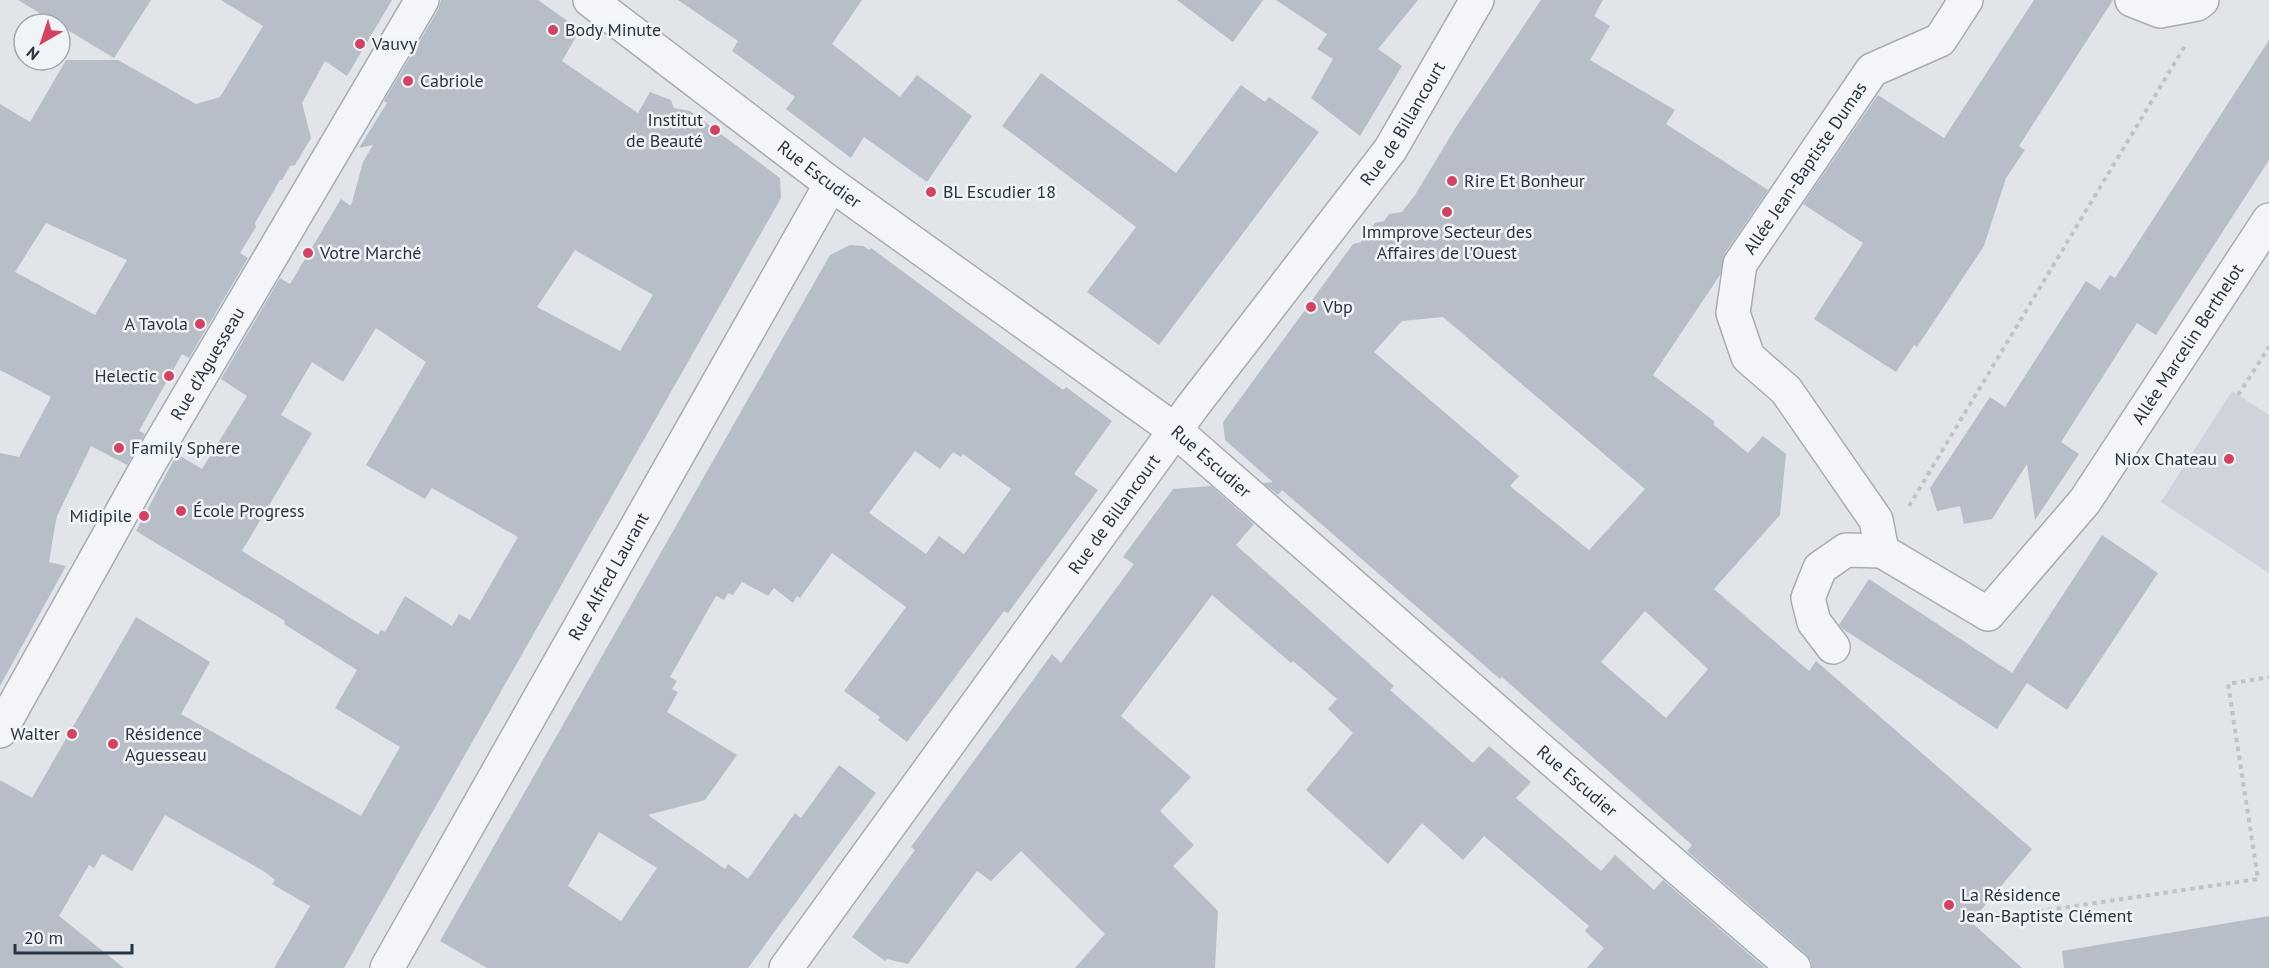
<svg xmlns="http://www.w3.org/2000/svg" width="2269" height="968" font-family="'PT Sans',sans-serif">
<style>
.built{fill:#cfd4dc}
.building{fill:#b8bec7;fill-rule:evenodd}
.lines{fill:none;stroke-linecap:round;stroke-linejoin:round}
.minor-casing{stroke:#a6acb4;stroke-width:36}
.path{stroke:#bfc3c9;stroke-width:4;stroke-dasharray:4.5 4.5;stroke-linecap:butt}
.minor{stroke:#f4f5f8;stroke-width:33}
.poi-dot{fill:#d24362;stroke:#f0f4f7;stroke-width:2}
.labels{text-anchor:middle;stroke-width:5;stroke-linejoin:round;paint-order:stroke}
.poi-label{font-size:18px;fill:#293442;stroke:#f0f4f7;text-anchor:start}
.street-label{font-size:18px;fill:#293442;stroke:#f0f4f7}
</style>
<rect width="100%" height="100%" fill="#e1e5ea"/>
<polygon class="built" points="2232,391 2269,415 2269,573 2161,502"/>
<g class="building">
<polygon points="18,0 151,0 114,58"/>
<path d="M 221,0 L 392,0 L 347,76 L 325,61 L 302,103 L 311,138 L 295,165 L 290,166 L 282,180 L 280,180 L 262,211 L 255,223 L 256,227 L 240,253 L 248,258 L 189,358 L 182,354 L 139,431 L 145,434 L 127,465 L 91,446 L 57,516 L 54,531 L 49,562 L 66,566 L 0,686 L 0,453 L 19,457 L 51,397 L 0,370 L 0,104 L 30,122 L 66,60 L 118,60 L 196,104 L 220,97 L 263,26 ZM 46,223 L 127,260 L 95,315 L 15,272 Z"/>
<path d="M 441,0 L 538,0 L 580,30 L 562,61 L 638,113 L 650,92 L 671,100 L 674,108 L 690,111 L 780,178 L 781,198 L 344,968 L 274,968 L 310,906 L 272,884 L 275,880 L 265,872 L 165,815 L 132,871 L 102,854 L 94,868 L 89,865 L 59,916 L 124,968 L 0,968 L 0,780 L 32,798 L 136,617 L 210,662 L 181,714 L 361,816 L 400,747 L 335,708 L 357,670 L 284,624 L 285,621 L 136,531 L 177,454 L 202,469 L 247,396 L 221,379 L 280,278 L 290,284 L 341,199 L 351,206 L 363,162 L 373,145 L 359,148 L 387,103 L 384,101 L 438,10 ZM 575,250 L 653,295 L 620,351 L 537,307 ZM 376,328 L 426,362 L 366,465 L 425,499 L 432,488 L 518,537 L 470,620 L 459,614 L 452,626 L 405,596 L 385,632 L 381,630 L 378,635 L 242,551 L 312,433 L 281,415 L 312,362 L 343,382 Z"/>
<polygon points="678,0 862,0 832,44 900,97 917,75 972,116 927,182 864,137 851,158 786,109 795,97 732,51 738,41"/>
<polygon points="1177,0 1263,0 1233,42"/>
<polygon points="1276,0 1418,0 1378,49 1402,66 1360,136 1311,98 1333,59 1317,49 1327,34"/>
<path d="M 1541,0 L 1603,0 L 1594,16 L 1610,26 L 1590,60 L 1675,110 L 1666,124 L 1768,190 L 1725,253 L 1720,275 L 1653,375 L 1714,421 L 1714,425 L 1748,453 L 1763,436 L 1786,454 L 1780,515 L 1714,589 L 1809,671 L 1816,661 L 2032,849 L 1971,922 L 2022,968 L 1812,968 L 1811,961 L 1806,954 L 1687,851 L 1692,845 L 1502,677 L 1500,679 L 1282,490 L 1278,495 L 1263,483 L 1273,482 L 1225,440 L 1223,422 L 1353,244 L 1361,242 L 1375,223 L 1384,221 L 1389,214 L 1402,212 L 1415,195 L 1456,127 ZM 1443,317 L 1645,489 L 1589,550 L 1510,486 L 1519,476 L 1374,352 L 1402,321 ZM 1645,611 L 1708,669 L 1666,718 L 1601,662 Z"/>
<polygon points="2034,0 2113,0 2019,146 2025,150 2006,178 1984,246 1917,347 1914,345 1896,372 1814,319 1863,243 1803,204 1878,95 1944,138"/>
<polygon points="2269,40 2269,160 2156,335 2137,323 2061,442 2079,454 2035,520 2027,464 1992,519 1964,524 1960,506 1937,511 1930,488 1990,397 2005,407 2086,281 2100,290 2110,275 2115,278"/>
<polygon points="1041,73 1176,173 1241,85 1265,102 1269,97 1319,132 1159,345 1087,292 1136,227 1002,126"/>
<path d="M 850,245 L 863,246 L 869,250 L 871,248 L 1063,390 L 1066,387 L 1112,421 L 1074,474 L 1098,490 L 1008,613 L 1004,611 L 907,742 L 878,720 L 880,717 L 844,691 L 906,607 L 832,553 L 800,598 L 797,596 L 793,603 L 774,588 L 768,596 L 742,582 L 733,595 L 728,593 L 724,600 L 716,596 L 670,677 L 677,681 L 672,689 L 678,692 L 667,712 L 737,755 L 705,800 L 648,815 L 725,869 L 728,864 L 748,879 L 795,813 L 801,818 L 839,765 L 876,793 L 748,968 L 487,968 L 440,941 L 830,255 ZM 915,451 L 940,469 L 953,452 L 961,457 L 963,454 L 1011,489 L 964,554 L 939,536 L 926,554 L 869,513 ZM 599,832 L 657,868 L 621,921 L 568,886 Z"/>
<polygon points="1211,486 1254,524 1236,545 1394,686 1390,690 1473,763 1489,746 1531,782 1516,798 1601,871 1615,855 1654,890 1663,880 1765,968 1587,968 1604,948 1585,931 1589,926 1484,836 1463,860 1422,823 1388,864 1306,790 1353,733 1328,709 1337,699 1293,661 1291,663 1212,595 1121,716 1191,777 1160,811 1194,845 1173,866 1218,911 1215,968 1075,968 1105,934 1021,851 991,881 977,871 908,964 887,959 885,961 852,937 915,850 911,847 1052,654 1061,663 1134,564 1123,557 1173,489"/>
<polygon points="2102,535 2158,573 2067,710 2027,683 1997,729 1843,629 1839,625 1869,579 2012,673"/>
<polygon points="2269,916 2269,968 2064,968 2062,951"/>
</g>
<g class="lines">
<g class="minor-casing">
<g id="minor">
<path id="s1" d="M 590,0 L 831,184 L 1176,431 L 1528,739 L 1794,968"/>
<polyline points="2132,0 2160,11 2197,4 2202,0"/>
<path id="s2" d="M 1882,551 L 1876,520 L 1786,390 L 1748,357 L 1733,313 L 1740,264 L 1872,70 L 1940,40 L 1966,0"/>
<path id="s3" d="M 1833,647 L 1814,622 L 1808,598 L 1820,568 L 1846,550 L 1882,551 L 1988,614 L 2085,501 L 2269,220"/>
<path id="s4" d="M 0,731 L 151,460 L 422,0"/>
<path id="s5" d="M 387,968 L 831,184"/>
<path id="s6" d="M 786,968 L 1192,407 L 1390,150 L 1477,0"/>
</g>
</g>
<g class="path">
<polyline points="2238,395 2269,347"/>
<polyline points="1909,506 2186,44"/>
<polyline points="2021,914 2258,879 2228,684 2269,677"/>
</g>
<use href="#minor" class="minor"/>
</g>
<g class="poi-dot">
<circle cx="553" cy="30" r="6"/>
<circle cx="360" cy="44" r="6"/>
<circle cx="408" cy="81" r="6"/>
<circle cx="715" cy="130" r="6"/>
<circle cx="1452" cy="181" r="6"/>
<circle cx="931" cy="192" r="6"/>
<circle cx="1447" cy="212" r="6"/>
<circle cx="308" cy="253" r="6"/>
<circle cx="1311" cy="307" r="6"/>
<circle cx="200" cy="324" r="6"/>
<circle cx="169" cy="376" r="6"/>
<circle cx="119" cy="448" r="6"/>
<circle cx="2229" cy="459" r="6"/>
<circle cx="181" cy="511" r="6"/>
<circle cx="144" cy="516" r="6"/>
<circle cx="72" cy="734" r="6"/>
<circle cx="113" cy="744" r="6"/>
<circle cx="1949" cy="905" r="6"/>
</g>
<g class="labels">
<g class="poi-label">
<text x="565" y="36">Body Minute</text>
<text x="372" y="50">Vauvy</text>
<text x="420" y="87">Cabriole</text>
<text x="703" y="126" text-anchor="end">Institut<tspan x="703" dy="21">de Beauté</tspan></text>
<text x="1464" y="187">Rire Et Bonheur</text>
<text x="943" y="198">BL Escudier 18</text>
<text x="1447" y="238" text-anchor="middle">Immprove Secteur des<tspan x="1447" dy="21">Affaires de l'Ouest</tspan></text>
<text x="320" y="259">Votre Marché</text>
<text x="1323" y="313">Vbp</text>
<text x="188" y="330" text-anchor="end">A Tavola</text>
<text x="157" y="382" text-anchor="end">Helectic</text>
<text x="131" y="454">Family Sphere</text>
<text x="2217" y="465" text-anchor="end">Niox Chateau</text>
<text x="193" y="517">École Progress</text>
<text x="132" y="522" text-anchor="end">Midipile</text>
<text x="60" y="740" text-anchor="end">Walter</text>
<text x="125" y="740">Résidence<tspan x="125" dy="21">Aguesseau</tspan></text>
<text x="1961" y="901">La Résidence<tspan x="1961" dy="21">Jean-Baptiste Clément</tspan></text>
</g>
<g class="street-label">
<text dy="6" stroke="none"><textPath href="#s6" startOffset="1046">Rue de Billancourt</textPath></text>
<text dy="6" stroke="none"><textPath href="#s2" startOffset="452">Allée Jean-Baptiste Dumas</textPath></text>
<text dy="6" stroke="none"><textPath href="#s1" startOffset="288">Rue Escudier</textPath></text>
<text dy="6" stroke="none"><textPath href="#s3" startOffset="616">Allée Marcelin Berthelot</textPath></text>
<text dy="6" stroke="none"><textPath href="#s4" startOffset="422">Rue d'Aguesseau</textPath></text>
<text dy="6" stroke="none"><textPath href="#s1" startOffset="774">Rue Escudier</textPath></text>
<text dy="6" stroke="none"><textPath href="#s6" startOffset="560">Rue de Billancourt</textPath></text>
<text dy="6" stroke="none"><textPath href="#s5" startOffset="450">Rue Alfred Laurant</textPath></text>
<text dy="6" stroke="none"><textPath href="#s1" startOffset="1260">Rue Escudier</textPath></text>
</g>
</g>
<g transform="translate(42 42) rotate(219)"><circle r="28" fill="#f0f4f7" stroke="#a0a7af" stroke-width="1.5"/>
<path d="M0-4.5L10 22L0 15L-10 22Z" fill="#d24362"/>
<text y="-9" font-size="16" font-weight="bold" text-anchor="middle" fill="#293442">N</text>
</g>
<path d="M15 944v9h117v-9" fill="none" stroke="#293442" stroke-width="3"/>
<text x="24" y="944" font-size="18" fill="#293442" stroke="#f0f4f7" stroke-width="4.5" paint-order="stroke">20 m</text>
</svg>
